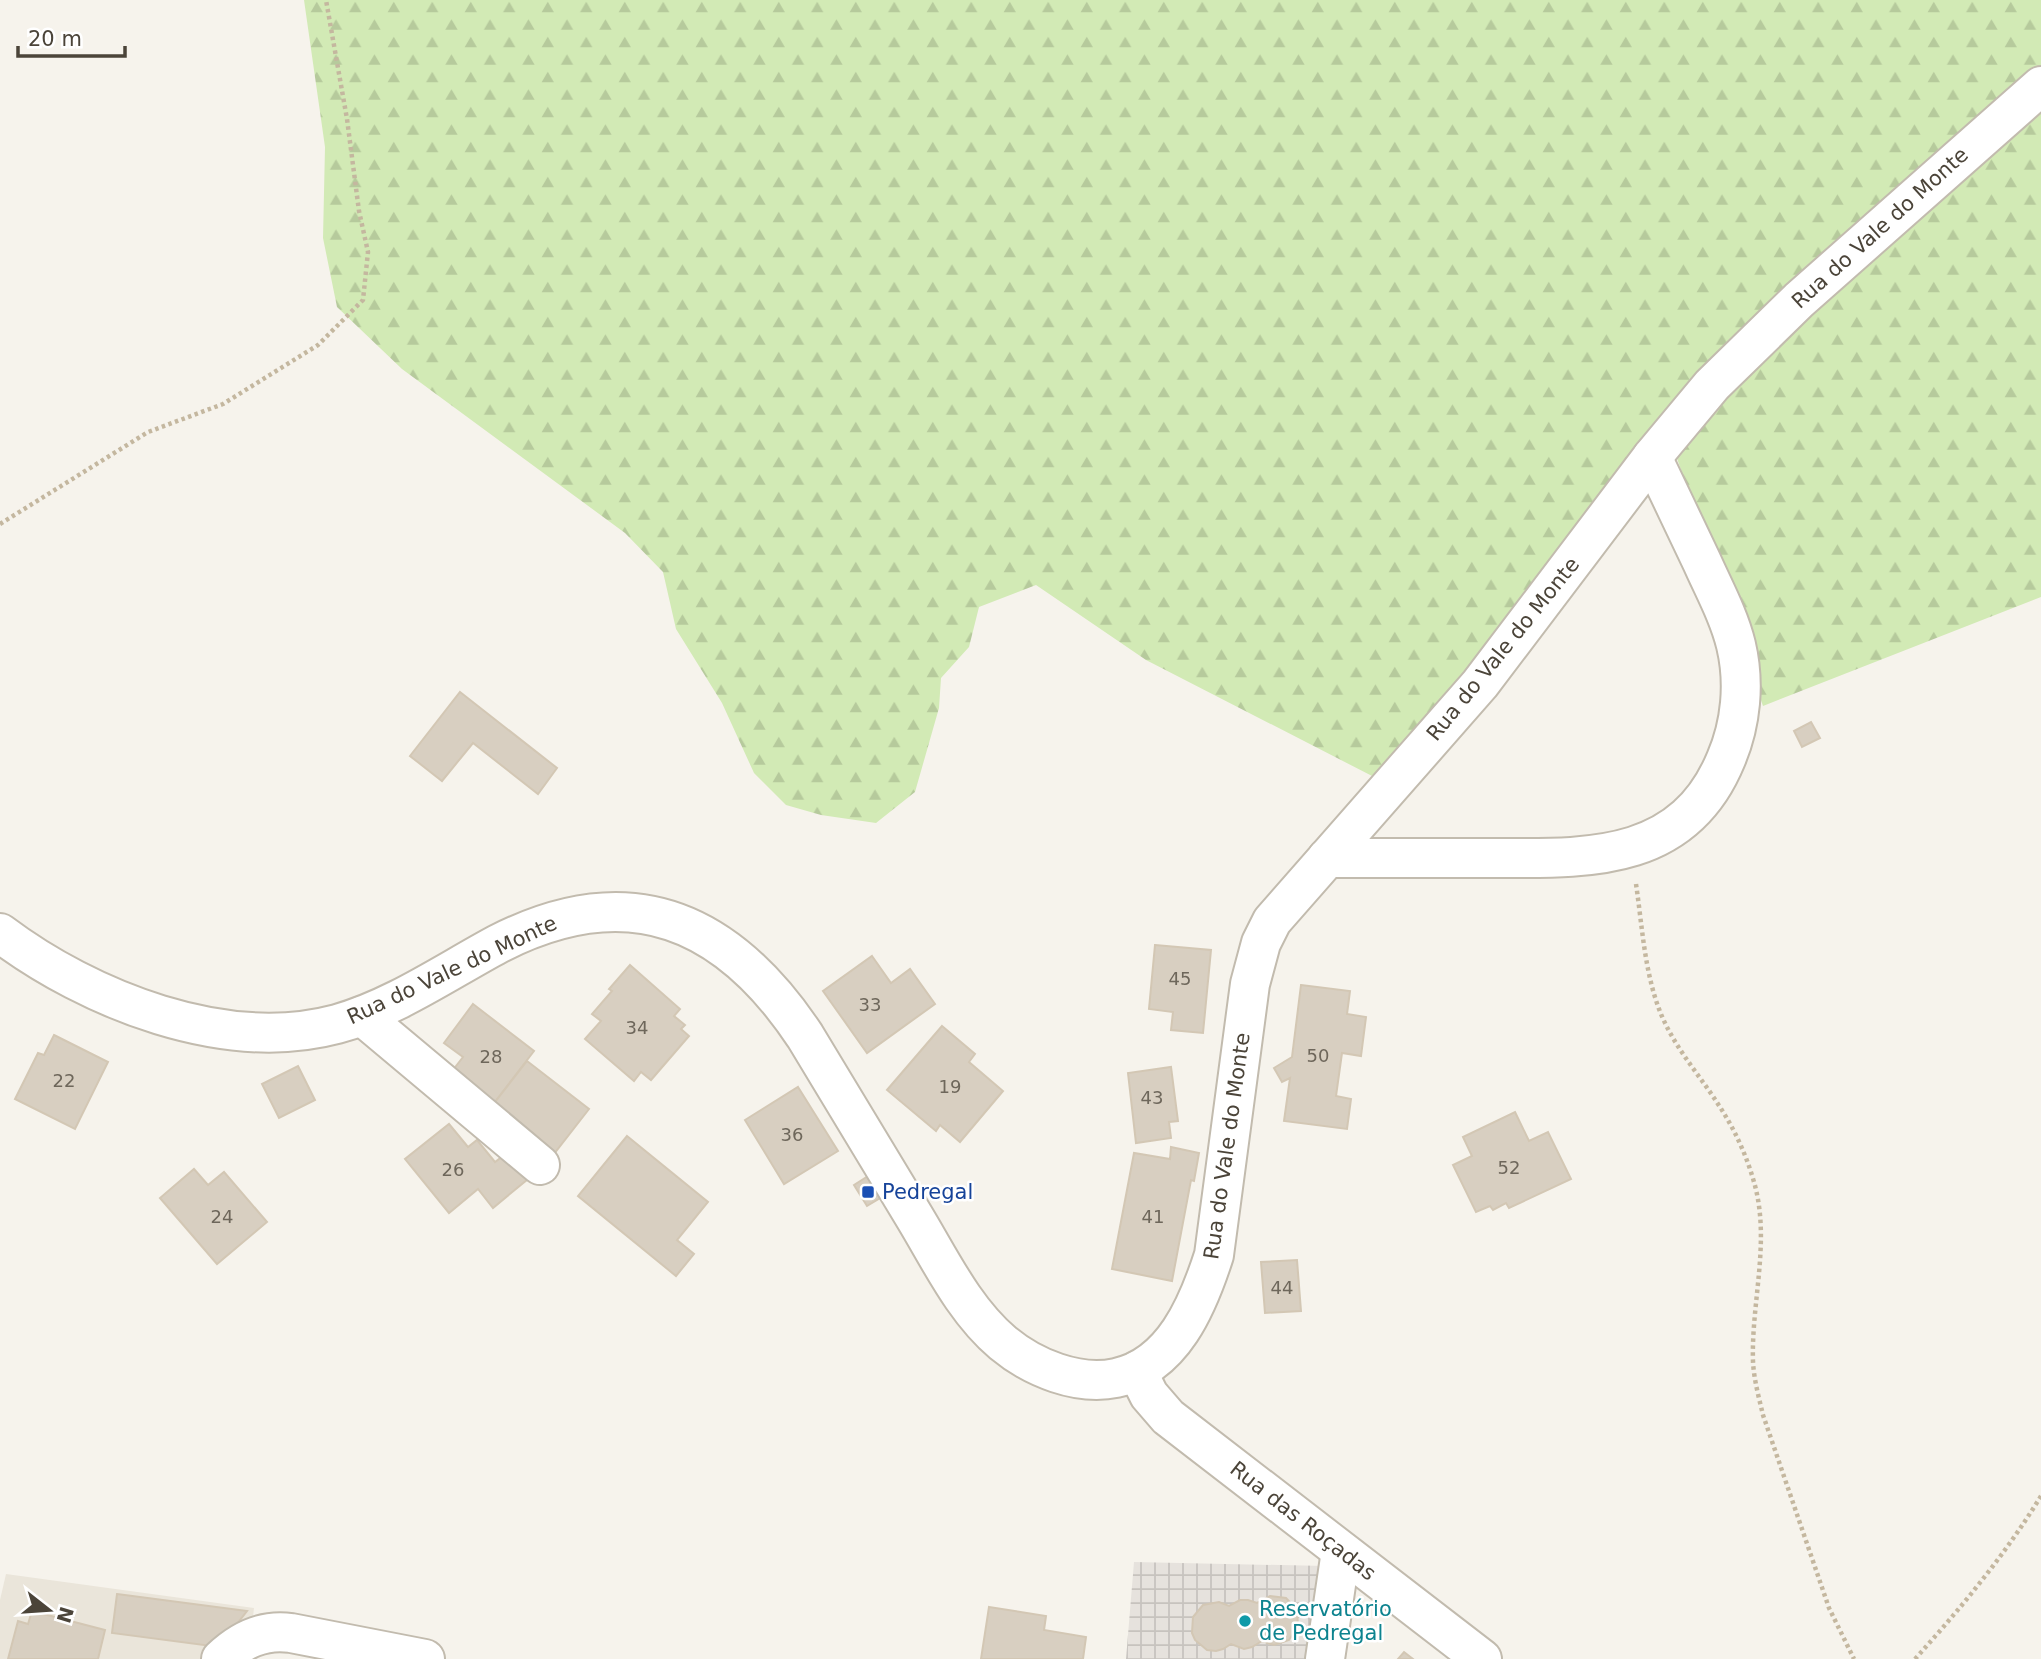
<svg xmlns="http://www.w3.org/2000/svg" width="2041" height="1659" font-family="'DejaVu Sans',sans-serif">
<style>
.residential{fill:#eae5da}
.industrial{fill:url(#industrial-grid)}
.forest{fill:url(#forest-firs)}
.building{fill:#d8cfc1;stroke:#d3c7b4;stroke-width:2}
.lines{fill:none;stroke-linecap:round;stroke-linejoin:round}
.minor-casing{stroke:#c2bbae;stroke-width:42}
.path{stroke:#c4b79f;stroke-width:4.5;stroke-dasharray:3.5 3.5;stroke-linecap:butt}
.minor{stroke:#fff;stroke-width:38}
.transit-dot{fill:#1a4fb4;stroke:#fff;stroke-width:2.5}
.culture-dot{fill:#0f9aa8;stroke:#fff;stroke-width:2.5}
.labels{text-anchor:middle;stroke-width:5;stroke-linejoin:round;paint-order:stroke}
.number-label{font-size:18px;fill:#6e675b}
.street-label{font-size:21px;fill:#4b4439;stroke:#fff}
.transit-label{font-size:21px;fill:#164399;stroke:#fff;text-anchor:start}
.culture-label{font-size:21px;fill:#0d838f;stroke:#fff;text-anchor:start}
</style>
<defs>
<pattern id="industrial-grid" width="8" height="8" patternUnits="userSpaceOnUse" patternTransform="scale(1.75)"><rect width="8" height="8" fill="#e6e2dd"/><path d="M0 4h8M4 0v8" fill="none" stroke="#c7c3be"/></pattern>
<pattern id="forest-firs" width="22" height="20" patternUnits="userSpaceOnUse" patternTransform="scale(1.75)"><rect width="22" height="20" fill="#d2eab5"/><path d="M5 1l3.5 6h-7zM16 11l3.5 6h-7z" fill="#b6ca9c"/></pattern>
</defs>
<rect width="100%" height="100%" fill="#f6f3ec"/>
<polygon class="residential" points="6,1574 254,1608 249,1652 244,1659 0,1659 0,1600"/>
<polygon class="industrial" points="1134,1562 1326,1566 1315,1659 1126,1659"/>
<polygon class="forest" points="304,0 2041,0 2041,597 1763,706 1663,418 1553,568 1376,778 1146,660 1036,585 979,607 969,647 941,678 939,708 915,792 876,823 821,815 786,805 754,773 722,703 676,629 663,572 625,533 402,369 337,307 323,238 325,147"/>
<g class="building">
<polygon points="460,692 557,768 538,794 473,743 442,781 410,756"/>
<polygon points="1811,722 1820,738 1802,747 1794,731"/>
<polygon points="1155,945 1211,950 1203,1033 1171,1030 1173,1012 1149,1009"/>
<polygon points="872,956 891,983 910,969 935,1004 867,1053 823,991"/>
<polygon points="630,965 680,1009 674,1016 685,1025 681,1029 689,1036 651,1080 641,1072 634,1081 585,1039 601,1021 592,1014 612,991 609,989"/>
<polygon points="1301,985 1350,991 1347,1014 1366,1017 1361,1056 1342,1053 1336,1096 1351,1099 1347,1129 1284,1121 1290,1078 1282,1082 1274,1068 1292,1057"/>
<polygon points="473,1004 534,1051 488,1111 446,1079 463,1057 444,1043"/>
<polygon points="942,1026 975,1054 969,1062 1003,1091 960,1142 940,1125 936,1131 887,1090"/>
<polygon points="54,1035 108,1062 75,1129 15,1099 38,1053 44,1055"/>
<polygon points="527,1061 589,1109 550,1159 488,1111"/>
<polygon points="298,1066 315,1100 279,1118 262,1084"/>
<polygon points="1171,1067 1178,1121 1169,1122 1171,1138 1136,1143 1128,1073"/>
<polygon points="798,1087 838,1151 784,1184 745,1120"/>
<polygon points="1515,1112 1529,1141 1548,1132 1571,1179 1509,1208 1506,1203 1493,1210 1490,1206 1476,1212 1453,1165 1472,1156 1463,1137"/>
<polygon points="449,1124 468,1147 477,1140 495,1162 507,1153 528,1179 493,1208 478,1189 449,1213 405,1159"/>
<polygon points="627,1136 708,1202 677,1240 694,1254 676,1276 578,1196"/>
<polygon points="1171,1147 1199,1153 1194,1181 1191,1180 1172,1281 1112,1269 1134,1153 1170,1159"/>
<polygon points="194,1169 208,1185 224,1172 267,1222 217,1264 160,1198"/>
<polygon points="868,1176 882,1197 867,1206 854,1185"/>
<polygon points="1297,1260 1301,1311 1265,1313 1261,1262"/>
<polygon points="117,1594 247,1611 219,1647 112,1633"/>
<polygon points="1270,1596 1286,1598 1297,1610 1298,1626 1289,1640 1274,1645 1262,1641 1252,1647 1244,1649 1231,1644 1223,1649 1216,1651 1207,1650 1195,1640 1192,1633 1193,1617 1203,1605 1219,1602 1229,1606 1240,1600 1248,1600 1257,1603"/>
<polygon points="989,1607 1046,1616 1044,1630 1086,1637 1083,1659 981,1659"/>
<polygon points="32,1611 105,1630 98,1659 8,1659 18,1621 28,1624"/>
<polygon points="1404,1652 1413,1659 1398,1659"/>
</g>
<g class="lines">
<g class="minor-casing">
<g id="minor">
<path d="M 1327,858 C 1380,858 1433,858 1486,858 C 1582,858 1682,866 1726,759 C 1741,724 1745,683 1736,645 C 1729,616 1714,589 1702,562 C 1685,527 1669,492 1652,457"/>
<path d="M 0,933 C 89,1000 225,1054 337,1024 C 394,1008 446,972 498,944 C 629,877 727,919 805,1036 C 842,1097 878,1157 915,1218 C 941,1261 964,1310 1003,1343 C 1033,1368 1078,1386 1116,1378 C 1173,1366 1198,1305 1214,1255 L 1250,984 L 1261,943 L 1272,921 L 1480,684 L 1652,457 L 1712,385 L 1799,300 L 2041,86"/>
<polyline points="362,1016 540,1165"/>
<polyline points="1137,1371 1149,1395 1168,1417 1482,1659"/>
<path d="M 221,1659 C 241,1640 263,1629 291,1633 L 425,1659"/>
<polyline points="1325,1659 1341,1551"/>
</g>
</g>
<g class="path">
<polyline points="0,524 148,432 223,404 318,345 363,300 368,252 359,211 347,119 326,0"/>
<path d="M 1636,884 C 1643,931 1645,986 1668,1029 C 1682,1056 1702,1079 1718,1104 C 1734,1128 1746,1154 1754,1182 C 1771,1241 1751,1302 1753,1362 C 1754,1380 1759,1398 1763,1415 L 1829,1608 L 1854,1659"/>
<path d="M 1915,1659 C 1961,1608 2005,1555 2041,1496"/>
</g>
<use href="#minor" class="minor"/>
</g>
<rect class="transit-dot" x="861" y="1185" width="14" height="14" rx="3.5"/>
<circle class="culture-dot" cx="1245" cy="1621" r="7"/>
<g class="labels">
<g class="number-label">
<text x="1180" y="985">45</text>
<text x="870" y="1011">33</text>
<text x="637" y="1034">34</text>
<text x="1318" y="1062">50</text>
<text x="491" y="1063">28</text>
<text x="64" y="1087">22</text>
<text x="950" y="1093">19</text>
<text x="1152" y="1104">43</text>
<text x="792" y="1141">36</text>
<text x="1509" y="1174">52</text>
<text x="453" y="1176">26</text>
<text x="222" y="1223">24</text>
<text x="1153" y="1223">41</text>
<text x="1282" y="1294">44</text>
</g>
<g class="street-label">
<text transform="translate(1880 228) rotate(-42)" y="7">Rua do Vale do Monte</text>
<text transform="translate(1503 649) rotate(-51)" y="7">Rua do Vale do Monte</text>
<text transform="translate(452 970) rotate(-25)" y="7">Rua do Vale do Monte</text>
<text transform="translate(1227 1146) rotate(-82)" y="7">Rua do Vale do Monte</text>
<text transform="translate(1303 1521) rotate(38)" y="7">Rua das Roçadas</text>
</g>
<g class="transit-label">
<text x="882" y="1199">Pedregal</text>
</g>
<g class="culture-label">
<text x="1259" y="1616">Reservatório<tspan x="1259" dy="24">de Pedregal</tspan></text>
</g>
</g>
<g transform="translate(49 1610) rotate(107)" stroke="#ffffff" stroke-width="5" paint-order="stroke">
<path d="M0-5L12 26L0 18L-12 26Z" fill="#4b4439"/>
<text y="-10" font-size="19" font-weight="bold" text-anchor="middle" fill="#4b4439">N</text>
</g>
<path d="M18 46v10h107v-10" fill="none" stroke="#4b4439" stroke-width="3.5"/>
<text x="28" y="46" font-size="21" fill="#4b4439" stroke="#ffffff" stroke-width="5" paint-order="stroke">20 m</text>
</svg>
